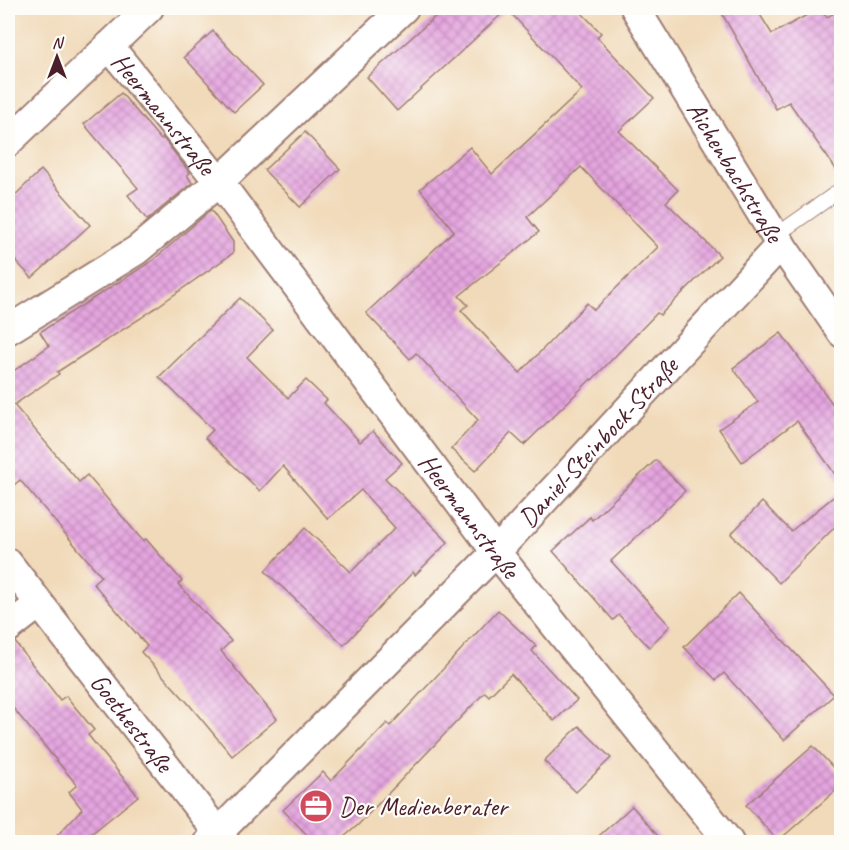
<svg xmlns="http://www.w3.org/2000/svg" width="849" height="850" font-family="Caveat,sans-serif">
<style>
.building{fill:url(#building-cross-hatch);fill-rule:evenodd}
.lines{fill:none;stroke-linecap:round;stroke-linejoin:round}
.service-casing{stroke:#9e7c72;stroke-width:16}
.minor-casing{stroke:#9e7c72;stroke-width:32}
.service{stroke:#fff;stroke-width:14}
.minor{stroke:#fff;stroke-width:28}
.labels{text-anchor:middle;stroke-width:4.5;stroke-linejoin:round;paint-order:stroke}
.street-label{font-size:26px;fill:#4a1f2b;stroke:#fdfcf7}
.poi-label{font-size:26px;fill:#4a1f2b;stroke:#fdfcf7;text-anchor:start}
</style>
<defs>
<pattern id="building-cross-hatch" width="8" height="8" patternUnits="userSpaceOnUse" patternTransform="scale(1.5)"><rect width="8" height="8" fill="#e5a5e0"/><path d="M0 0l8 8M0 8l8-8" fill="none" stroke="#bc86b6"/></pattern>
</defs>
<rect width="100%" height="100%" fill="#fdfcf7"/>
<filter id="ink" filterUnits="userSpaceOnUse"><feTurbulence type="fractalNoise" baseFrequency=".0167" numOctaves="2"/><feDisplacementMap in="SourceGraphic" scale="12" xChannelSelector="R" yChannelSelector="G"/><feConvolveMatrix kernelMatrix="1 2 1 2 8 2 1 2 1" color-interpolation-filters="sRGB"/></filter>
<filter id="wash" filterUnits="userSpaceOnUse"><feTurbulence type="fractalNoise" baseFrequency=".008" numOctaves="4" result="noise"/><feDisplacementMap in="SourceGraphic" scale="24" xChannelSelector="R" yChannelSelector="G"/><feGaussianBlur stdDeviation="1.35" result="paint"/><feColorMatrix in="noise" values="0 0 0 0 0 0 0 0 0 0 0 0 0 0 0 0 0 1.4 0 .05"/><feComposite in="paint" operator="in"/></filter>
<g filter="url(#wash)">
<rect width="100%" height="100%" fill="#f1daba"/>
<g id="blocks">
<g class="building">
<path d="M 445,8 L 577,8 L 601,33 L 597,37 L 654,98 L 619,131 L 678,190 L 666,202 L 720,256 L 660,315 L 657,313 L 592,380 L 591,379 L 524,445 L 511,433 L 475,471 L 451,449 L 478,420 L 416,353 L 410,359 L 366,313 L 454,231 L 420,189 L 470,147 L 492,174 L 582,90 L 507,9 L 397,111 L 367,77 ZM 581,167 L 658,247 L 594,310 L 587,303 L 520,373 L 461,310 L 468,305 L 459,296 L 539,232 L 527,217 Z"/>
<polygon points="719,8 756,8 772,34 820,8 827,17 842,9 842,178 789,102 776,109"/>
<polygon points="213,31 263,85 234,112 184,57"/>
<polygon points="121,93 161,140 163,138 190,173 187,175 192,183 147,220 128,195 138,188 84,124"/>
<polygon points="305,132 340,169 300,207 264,170"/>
<polygon points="41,170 90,225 32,278 8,253 8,202"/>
<polygon points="211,210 233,242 233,253 141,318 57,372 59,374 14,405 79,482 87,475 143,541 146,539 182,581 178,584 231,641 221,651 277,719 232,756 187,702 141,652 147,646 93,583 101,576 20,480 8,490 8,375 49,346 40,332 152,261"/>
<polygon points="240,298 273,330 247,357 288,398 306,380 327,400 324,403 360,442 373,431 402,463 385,478 448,542 415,575 413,572 344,645 265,571 305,528 351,572 395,528 361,490 328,519 283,466 260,491 205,438 213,430 159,377"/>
<polygon points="781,333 842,417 842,484 797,421 742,462 719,429 758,402 733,368"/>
<polygon points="656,460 685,491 611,561 670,626 649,647 619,615 613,620 553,551 590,517 592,520"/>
<polygon points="842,490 842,520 779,583 731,534 762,502 791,531"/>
<polygon points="739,593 834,695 784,740 724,673 716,680 684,647"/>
<polygon points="498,610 536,646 532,651 577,700 554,721 511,674 489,696 485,692 358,825 337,843 315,843 283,810 323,772 331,781 387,723 390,726"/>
<polygon points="15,642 60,700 66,696 94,730 88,735 138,796 80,843 50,843 82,809 69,792 77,785 8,702 8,644"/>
<polygon points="579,726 611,758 576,792 544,761"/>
<polygon points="813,746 842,777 842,785 778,841 746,805"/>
<polygon points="632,806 664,843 591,843 620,817"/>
</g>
</g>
</g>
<g filter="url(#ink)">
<use href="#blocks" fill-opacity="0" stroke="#9e7c72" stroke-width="1.5"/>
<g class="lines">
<g class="service-casing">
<polyline id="service" points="775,236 842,189"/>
</g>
<g class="minor-casing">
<g id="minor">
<path id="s1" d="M 635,8 L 775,236 L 842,333"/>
<path id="s2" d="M 109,46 L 219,182 L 496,552 L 729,842"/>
<polyline points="8,142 149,8"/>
<polyline points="8,330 137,250 219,182 404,8"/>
<path id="s3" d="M 8,563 L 225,842"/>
<polyline points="8,628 39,604"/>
<path id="s4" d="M 209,842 L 496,552 L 781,244"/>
</g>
</g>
<use href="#service" class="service"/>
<use href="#minor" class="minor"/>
</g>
</g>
<defs>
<g id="office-disc" transform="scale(1.725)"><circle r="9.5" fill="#d1495b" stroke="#fdfcf7"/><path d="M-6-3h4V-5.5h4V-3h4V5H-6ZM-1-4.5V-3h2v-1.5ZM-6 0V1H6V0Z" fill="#fff"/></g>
</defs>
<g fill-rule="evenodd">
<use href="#office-disc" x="316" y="806"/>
</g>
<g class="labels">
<g class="street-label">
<text dy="9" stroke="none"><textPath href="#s2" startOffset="87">Heermannstraße</textPath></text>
<text dy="9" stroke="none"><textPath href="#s1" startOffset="192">Aichenbachstraße</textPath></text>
<text dy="9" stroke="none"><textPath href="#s4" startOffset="558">Daniel-Steinbock-Straße</textPath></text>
<text dy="9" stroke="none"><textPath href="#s2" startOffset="592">Heermannstraße</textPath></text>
<text dy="9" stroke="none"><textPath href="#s3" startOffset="202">Goethestraße</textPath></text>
</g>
<g class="poi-label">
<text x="339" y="815">Der Medienberater</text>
</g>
</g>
<rect width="849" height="850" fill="none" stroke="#fdfcf7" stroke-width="30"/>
<g transform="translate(57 57)" stroke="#fdfcf7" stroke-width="4.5" paint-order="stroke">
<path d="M0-4.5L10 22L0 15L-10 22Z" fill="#4a1f2b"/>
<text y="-9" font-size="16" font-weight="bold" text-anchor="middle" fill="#4a1f2b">N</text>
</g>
</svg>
